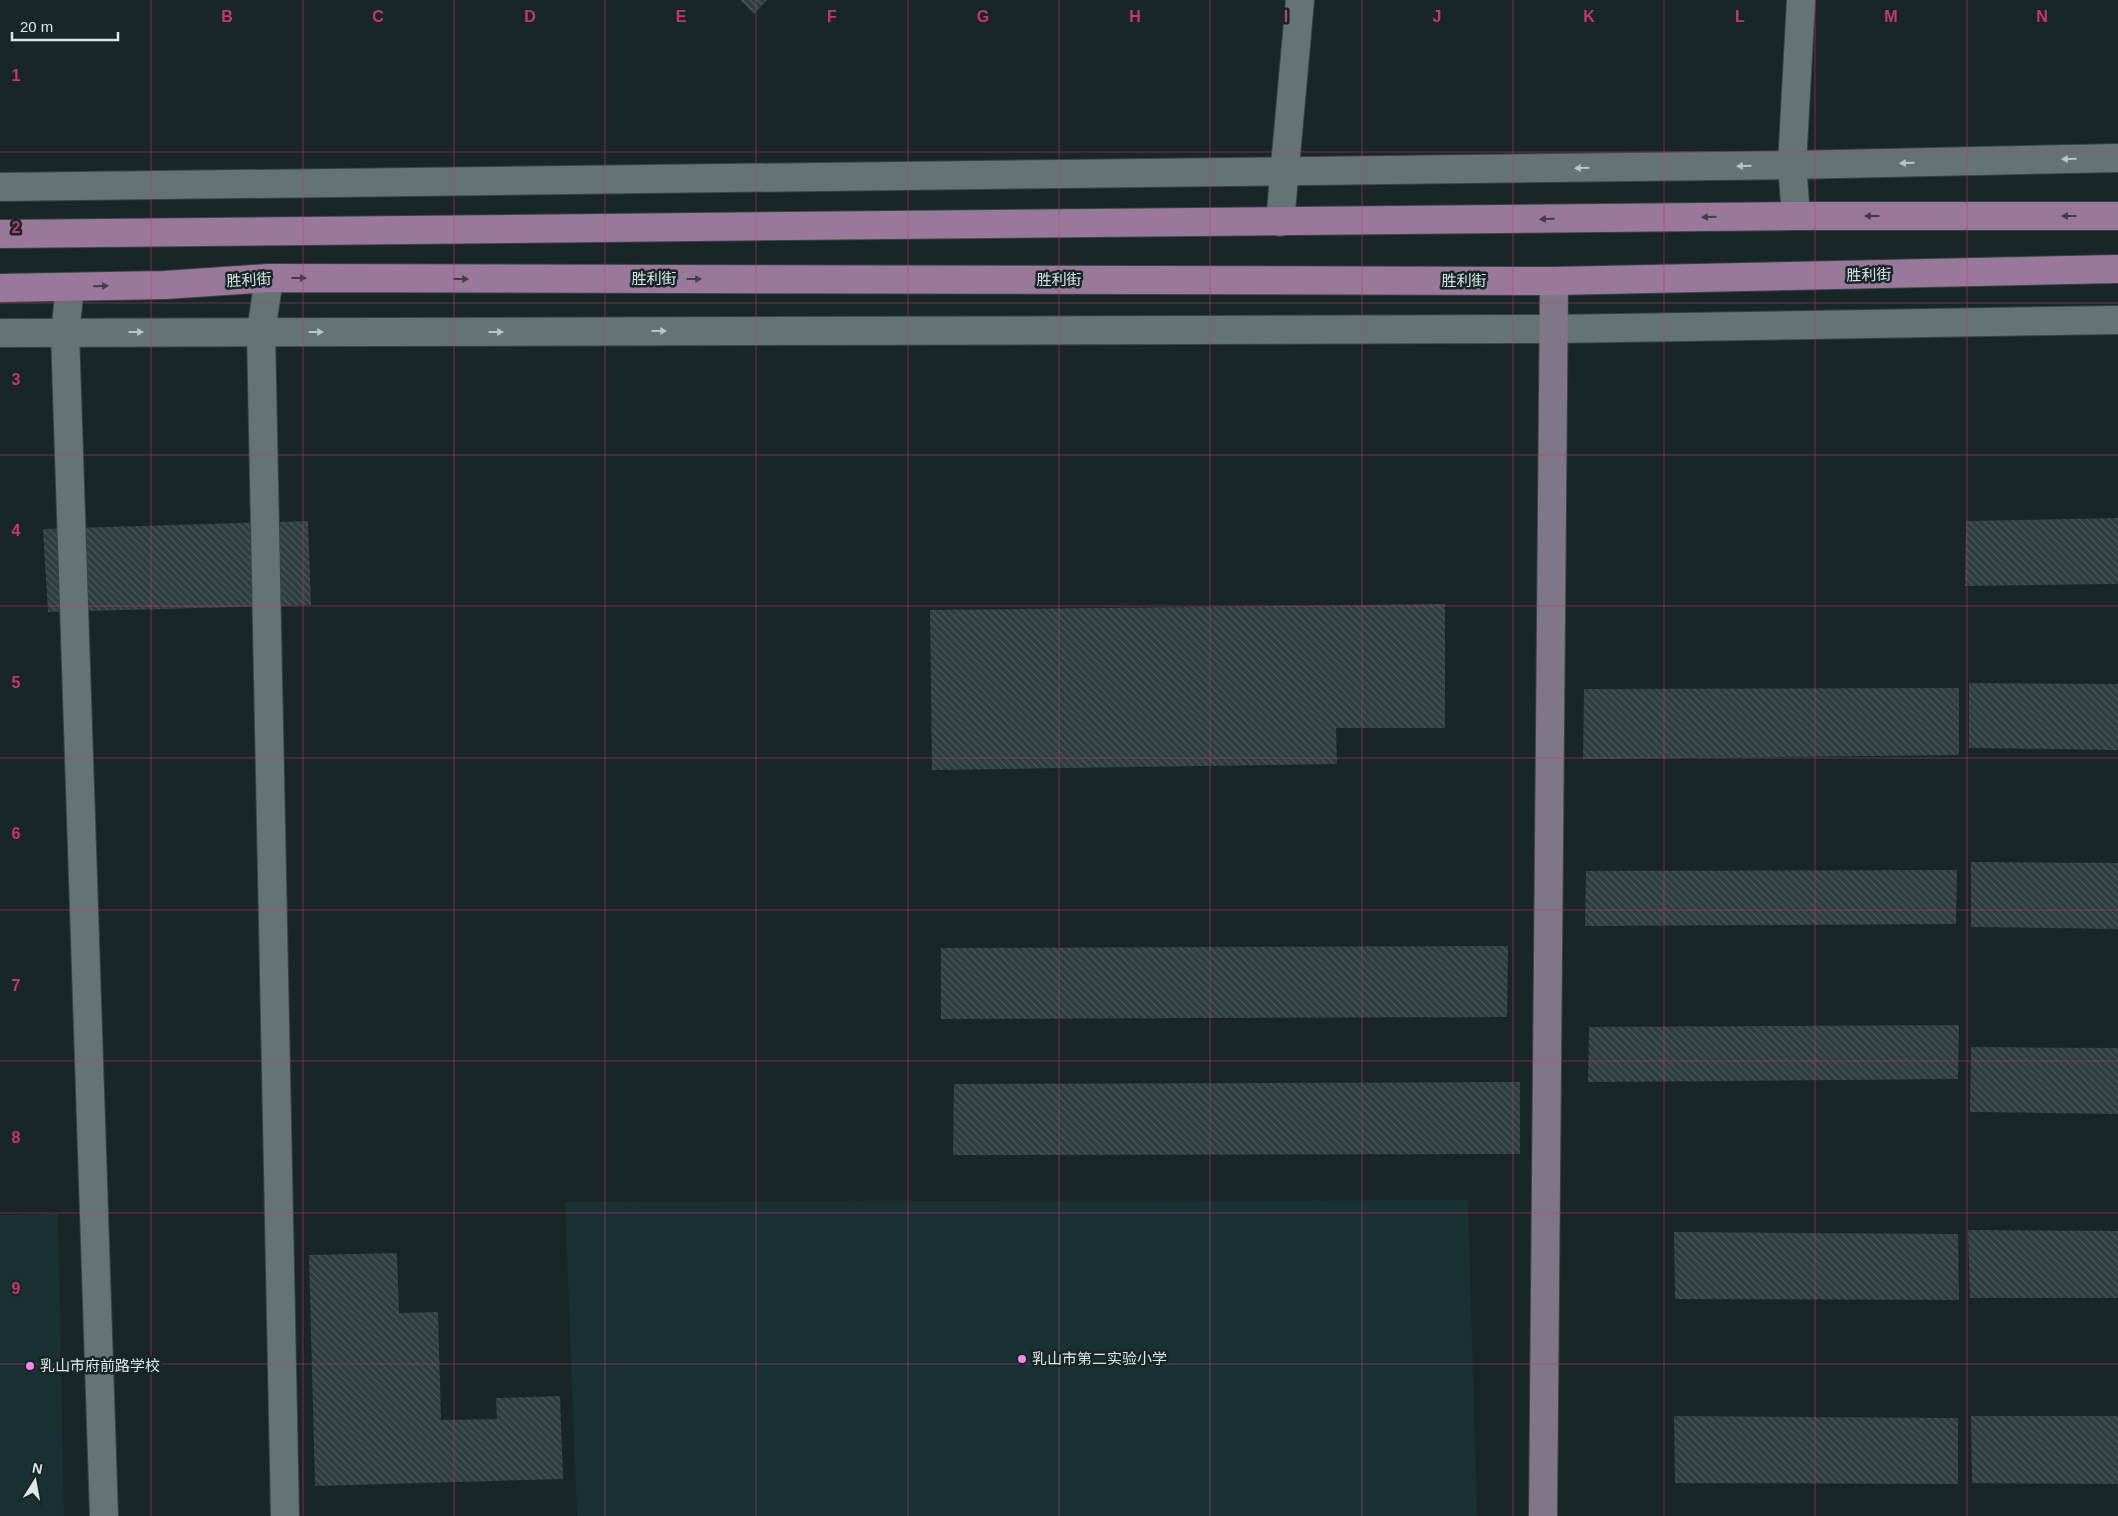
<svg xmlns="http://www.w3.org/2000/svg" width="2118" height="1516" font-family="Arial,'Noto Sans SC',sans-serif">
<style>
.built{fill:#1a3133}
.building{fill:url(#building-back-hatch)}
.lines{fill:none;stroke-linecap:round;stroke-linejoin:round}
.street-casing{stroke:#384344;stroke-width:30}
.secondary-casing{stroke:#384344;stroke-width:30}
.primary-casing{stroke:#384344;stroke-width:30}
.street{stroke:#647475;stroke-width:28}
.secondary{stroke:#7f7688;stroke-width:28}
.primary{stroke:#99789b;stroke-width:28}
.oneway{fill:#b9c4c6}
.oneway2{fill:#3f3f4a}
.grid{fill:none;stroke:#c63770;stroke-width:1;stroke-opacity:0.55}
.poi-dot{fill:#f888ea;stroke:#182627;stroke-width:2}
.labels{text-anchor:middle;stroke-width:5;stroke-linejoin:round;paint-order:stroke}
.street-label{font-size:15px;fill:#dee7e8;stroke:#182627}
.poi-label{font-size:15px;fill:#dee7e8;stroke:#182627;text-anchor:start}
.grid-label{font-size:16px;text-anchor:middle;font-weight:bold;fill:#c63770;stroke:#182627;stroke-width:5;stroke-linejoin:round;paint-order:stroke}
</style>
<defs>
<pattern id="building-back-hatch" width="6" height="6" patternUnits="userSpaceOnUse" patternTransform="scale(1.25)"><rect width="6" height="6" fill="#2e3d3e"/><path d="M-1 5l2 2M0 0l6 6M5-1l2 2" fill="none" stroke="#4c595a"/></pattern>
</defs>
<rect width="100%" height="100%" fill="#182627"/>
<g class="built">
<polygon points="1468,1200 1477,1516 577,1516 565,1202"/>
<polygon points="58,1214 64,1516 0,1516 0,1215"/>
</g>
<g class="building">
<polygon points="740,0 767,0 754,14"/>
<polygon points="2118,518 2118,584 1965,586 1966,521"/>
<polygon points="308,521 311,605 48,612 43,529"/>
<polygon points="1445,604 1445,728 1336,728 1337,764 932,770 930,610"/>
<polygon points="1969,683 2118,684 2118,750 1969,748"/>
<polygon points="1959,688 1959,755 1583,759 1584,689"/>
<polygon points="1971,862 2118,863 2118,929 1971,927"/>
<polygon points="1957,870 1956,924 1585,926 1586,871"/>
<polygon points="1508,946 1507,1017 941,1019 941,948"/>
<polygon points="1959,1025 1958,1079 1588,1082 1589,1027"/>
<polygon points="1971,1047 2118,1048 2118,1114 1970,1112"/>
<polygon points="1520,1082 1520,1154 953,1155 954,1084"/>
<polygon points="1968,1230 2118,1231 2118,1298 1970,1298"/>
<polygon points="1674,1232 1958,1234 1959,1300 1675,1299"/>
<polygon points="397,1253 399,1313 438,1312 441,1420 497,1419 496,1398 560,1396 563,1479 315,1486 309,1255"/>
<polygon points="1674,1416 1958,1418 1958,1484 1675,1483"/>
<polygon points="1971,1416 2118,1416 2118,1484 1972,1483"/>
</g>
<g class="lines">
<g class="street-casing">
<g id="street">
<polyline points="0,187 1792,165 2118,158"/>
<polyline points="1796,216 1792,165 1801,0"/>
<polyline points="1280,222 1300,0"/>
<polyline points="269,278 261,332 285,1516"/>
<polyline points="70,287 65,333 104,1516"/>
<polyline points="0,333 1554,329 2118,320"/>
</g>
</g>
<g class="secondary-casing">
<polyline id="secondary" points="1543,1516 1554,281"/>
</g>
<g class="primary-casing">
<g id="primary">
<polyline points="0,234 1796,216 2118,216"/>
<polyline points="0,288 165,285 269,278 1554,281 2118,269"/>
</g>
</g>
<use href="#street" class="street"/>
<use href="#secondary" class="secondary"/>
<use href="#primary" class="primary"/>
</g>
<defs><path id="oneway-solid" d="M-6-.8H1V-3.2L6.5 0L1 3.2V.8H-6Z" transform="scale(1.25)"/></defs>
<g class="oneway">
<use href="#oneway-solid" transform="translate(2069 159) rotate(179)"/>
<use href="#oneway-solid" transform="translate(1907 163) rotate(179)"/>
<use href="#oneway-solid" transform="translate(1744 166) rotate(179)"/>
<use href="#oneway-solid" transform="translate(1582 168) rotate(179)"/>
<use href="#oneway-solid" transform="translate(659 331)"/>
<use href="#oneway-solid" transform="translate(136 332)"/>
<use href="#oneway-solid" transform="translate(316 332)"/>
<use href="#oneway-solid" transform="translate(496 332)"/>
</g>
<g class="oneway2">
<use href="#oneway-solid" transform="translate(1872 216) rotate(-180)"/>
<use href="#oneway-solid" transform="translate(2069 216) rotate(-180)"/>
<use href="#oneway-solid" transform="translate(1709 217) rotate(179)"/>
<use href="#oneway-solid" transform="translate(1547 219) rotate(179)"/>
<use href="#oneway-solid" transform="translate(299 278)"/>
<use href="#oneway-solid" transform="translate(461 279)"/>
<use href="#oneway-solid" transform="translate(694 279)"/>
<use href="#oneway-solid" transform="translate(101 286) rotate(-2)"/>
</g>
<path class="grid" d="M 151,0 L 151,1516M 303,0 L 303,1516M 454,0 L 454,1516M 605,0 L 605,1516M 756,0 L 756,1516M 908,0 L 908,1516M 1059,0 L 1059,1516M 1210,0 L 1210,1516M 1362,0 L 1362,1516M 1513,0 L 1513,1516M 1664,0 L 1664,1516M 1815,0 L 1815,1516M 1967,0 L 1967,1516M 0,152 L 2118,152M 0,303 L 2118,303M 0,455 L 2118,455M 0,606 L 2118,606M 0,758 L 2118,758M 0,910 L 2118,910M 0,1061 L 2118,1061M 0,1213 L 2118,1213M 0,1364 L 2118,1364"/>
<g class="poi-dot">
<circle cx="1022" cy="1359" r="5"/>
<circle cx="30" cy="1366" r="5"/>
</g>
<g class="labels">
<g class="street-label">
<text transform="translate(1869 275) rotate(-1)" y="5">胜利街</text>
<text x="654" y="284">胜利街</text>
<text transform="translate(249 280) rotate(-3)" y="5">胜利街</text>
<text x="1059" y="285">胜利街</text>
<text x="1464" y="286">胜利街</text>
</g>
<g class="poi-label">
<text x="1032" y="1364">乳山市第二实验小学</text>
<text x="40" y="1371">乳山市府前路学校</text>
</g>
</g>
<g class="grid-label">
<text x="227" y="22">B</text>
<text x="378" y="22">C</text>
<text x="530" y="22">D</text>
<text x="681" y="22">E</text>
<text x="832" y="22">F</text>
<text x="983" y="22">G</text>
<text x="1135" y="22">H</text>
<text x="1286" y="22">I</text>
<text x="1437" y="22">J</text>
<text x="1589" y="22">K</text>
<text x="1740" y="22">L</text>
<text x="1891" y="22">M</text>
<text x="2042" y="22">N</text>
<text x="16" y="81">1</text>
<text x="16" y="233">2</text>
<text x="16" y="385">3</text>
<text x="16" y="536">4</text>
<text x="16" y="688">5</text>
<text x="16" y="839">6</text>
<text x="16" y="991">7</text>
<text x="16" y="1143">8</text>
<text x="16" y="1294">9</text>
</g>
<g transform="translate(35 1481) rotate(11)" stroke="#182627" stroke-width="4" paint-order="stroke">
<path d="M0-4L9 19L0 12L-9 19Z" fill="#dee7e8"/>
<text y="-8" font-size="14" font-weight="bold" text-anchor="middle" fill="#dee7e8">N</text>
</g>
<path d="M12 32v8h106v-8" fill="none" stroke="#dee7e8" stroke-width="2.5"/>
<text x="20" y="32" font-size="15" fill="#dee7e8" stroke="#182627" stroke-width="4" paint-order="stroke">20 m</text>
</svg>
